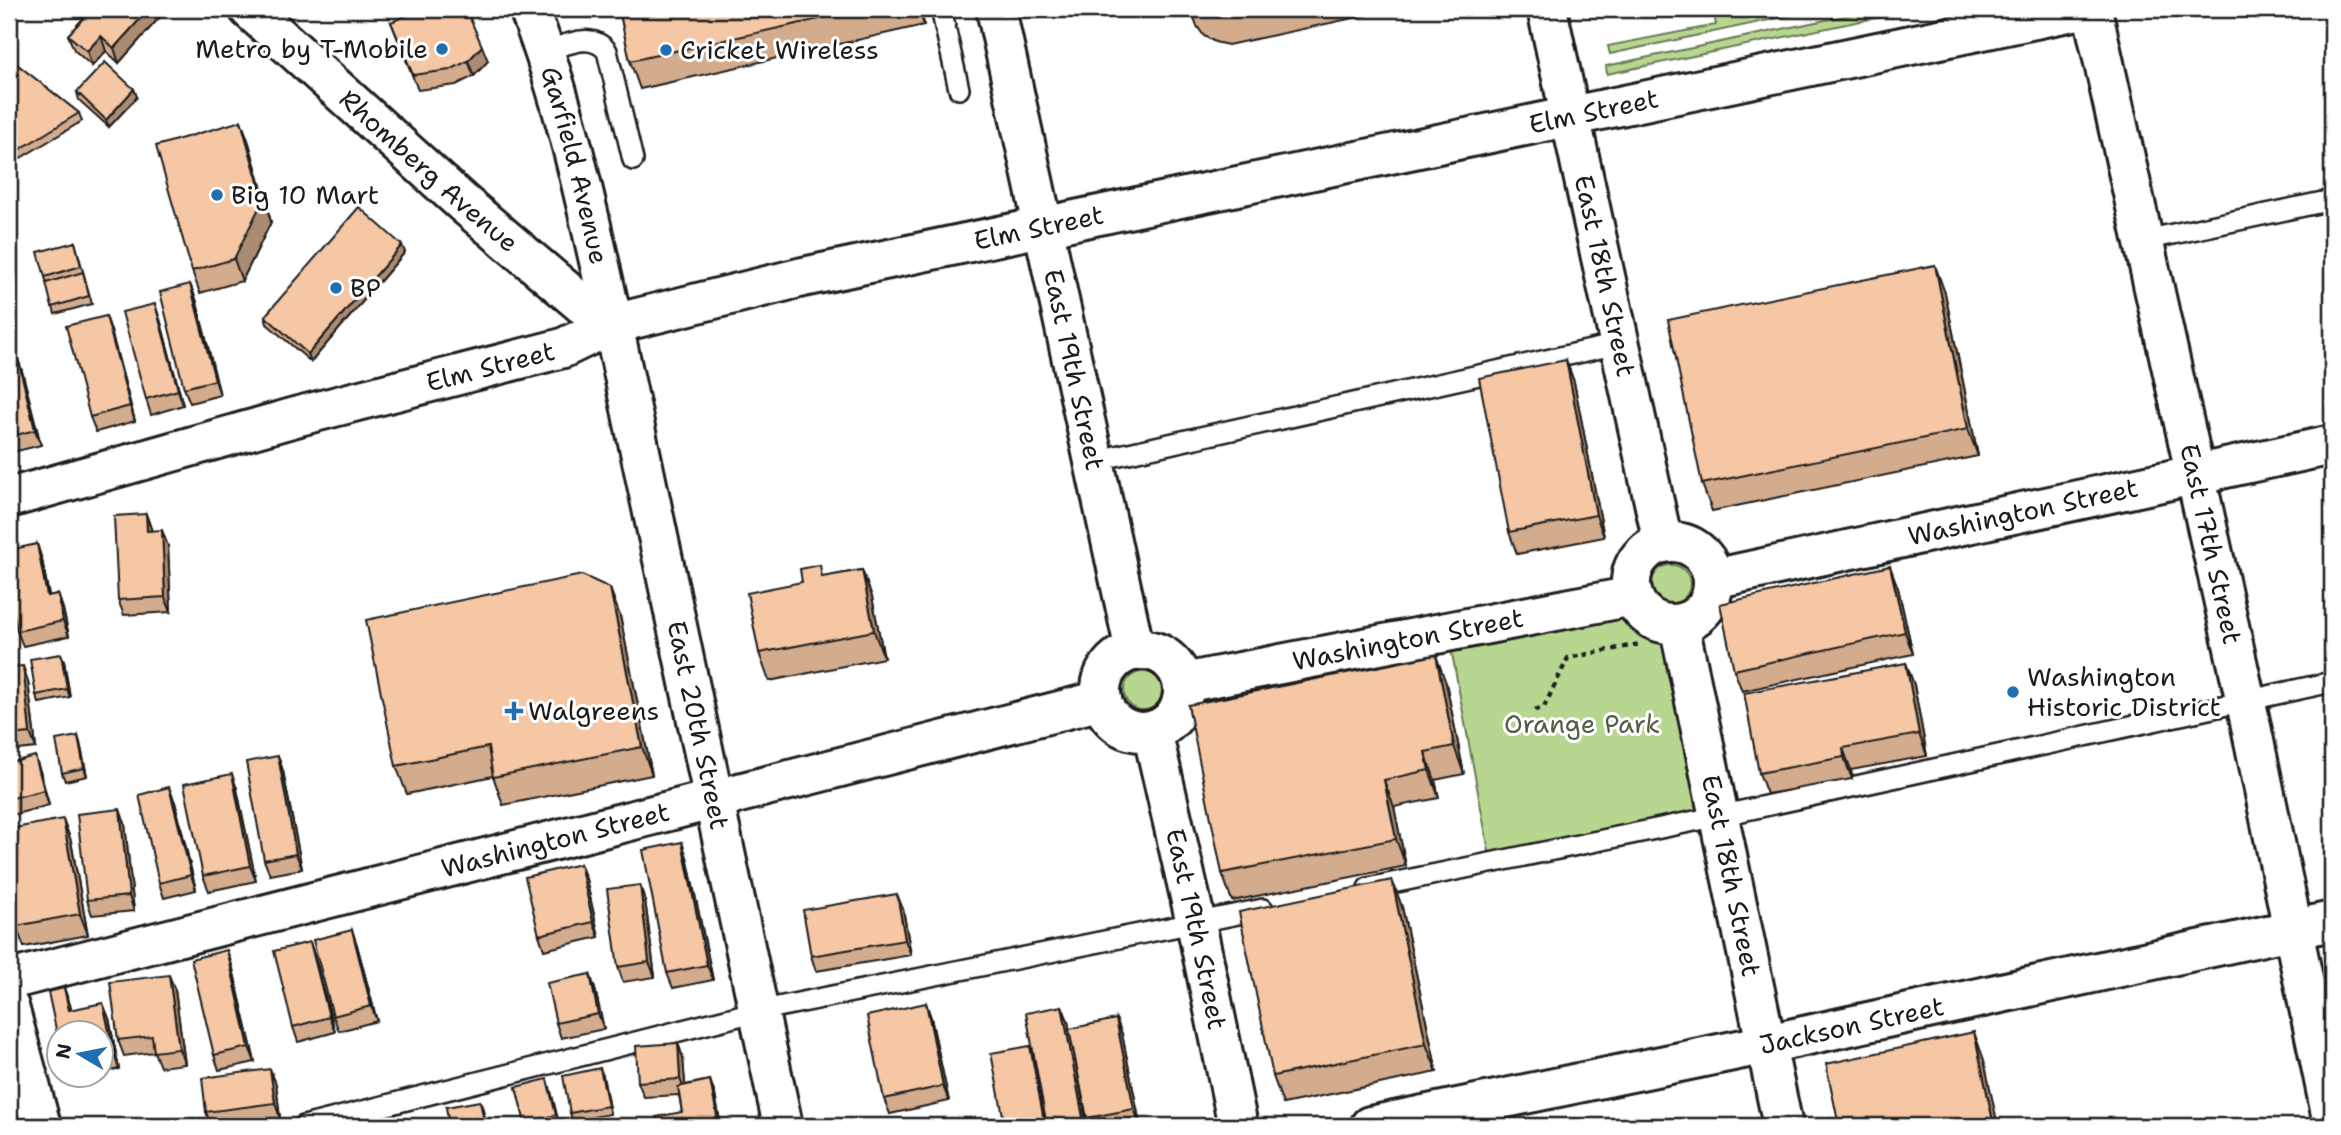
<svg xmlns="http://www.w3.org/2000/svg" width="2341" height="1135" font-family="'Shantell Sans',sans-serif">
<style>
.green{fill:#b7d790;stroke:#6a7a56;stroke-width:2}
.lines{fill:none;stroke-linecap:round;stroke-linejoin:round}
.lane-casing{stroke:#1c1c1c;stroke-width:24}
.street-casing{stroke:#1c1c1c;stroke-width:44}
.secondary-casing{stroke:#1c1c1c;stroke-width:44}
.path{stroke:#1c1c1c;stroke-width:4.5;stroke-dasharray:5 5;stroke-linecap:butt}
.lane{stroke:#fff;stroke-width:19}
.street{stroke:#fff;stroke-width:38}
.secondary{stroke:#fff;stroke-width:38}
.wall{fill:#d3ab8d;stroke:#1c1c1c;stroke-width:2}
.shaded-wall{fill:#ac8b73;stroke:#1c1c1c;stroke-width:2}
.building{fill:#f5c7a4;stroke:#1c1c1c;stroke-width:2}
.poi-dot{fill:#1f6fb2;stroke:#fff;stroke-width:2.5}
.labels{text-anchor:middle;stroke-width:6;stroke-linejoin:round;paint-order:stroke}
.poi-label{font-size:26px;fill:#1c1c1c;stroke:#fff;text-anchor:start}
.street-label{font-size:26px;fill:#1c1c1c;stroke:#fff}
.park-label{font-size:26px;fill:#525d45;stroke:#fff}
</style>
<rect width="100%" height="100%" fill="#fff"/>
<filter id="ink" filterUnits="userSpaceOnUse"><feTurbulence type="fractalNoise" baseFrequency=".0143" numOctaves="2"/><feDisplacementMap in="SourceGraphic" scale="14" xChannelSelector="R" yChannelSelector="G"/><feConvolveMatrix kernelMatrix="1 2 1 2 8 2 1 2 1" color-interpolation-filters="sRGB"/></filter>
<g filter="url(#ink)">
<g class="green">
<polygon points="1713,9 1821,9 1610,54 1608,46 1716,25"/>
<polygon points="1878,9 1918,9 1607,74 1606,66"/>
<circle cx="1671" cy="584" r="19"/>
<polygon points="1640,609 1651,619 1665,624 1719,816 1491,862 1448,632"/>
<circle cx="1143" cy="691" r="19"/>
</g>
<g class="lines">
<g class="lane-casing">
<g id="lane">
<polyline points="941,9 959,89"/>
<path d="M 545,51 C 566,45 591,31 607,51 L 633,160"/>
<polyline points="2145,240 2332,200"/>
<polyline points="1093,461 1618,344"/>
<polyline points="1368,888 1719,816 2332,682"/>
<polyline points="304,1126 758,1011 1263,909"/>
</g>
</g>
<g class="street-casing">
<g id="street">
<path id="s1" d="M 529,9 C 568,111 589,217 613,324"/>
<path id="s2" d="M 996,9 L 1135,651"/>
<path id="s3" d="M 1547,9 L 1663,543"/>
<path id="s4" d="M 2092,9 L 2246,702 L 2332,1119"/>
<circle cx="1672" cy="583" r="41"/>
<path id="s5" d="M 1713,579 L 2332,445"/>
<path id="s6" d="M 1679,624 L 1783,1126"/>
<circle cx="1142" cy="691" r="41"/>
<path id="s7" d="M 1183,683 L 1633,596"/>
<path id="s8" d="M 1152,731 L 1196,923 L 1238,1126"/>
<path id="s9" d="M 9,980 L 1102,700"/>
<polyline points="9,1007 41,1126"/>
<path id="s10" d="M 1370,1126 L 1767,1044 L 2332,921"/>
</g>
</g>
<g class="secondary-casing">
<g id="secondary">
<path id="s11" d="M 249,9 L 463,203 L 582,304 L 613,324"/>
<path id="s12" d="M 613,324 L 783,1126"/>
<path id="s13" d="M 9,498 L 299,416 L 563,348 L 613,324 L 803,277 L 2083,9"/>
</g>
</g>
<polyline class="path" points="1535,710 1544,707 1568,658 1640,644"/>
<use href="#lane" class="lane"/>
<use href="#street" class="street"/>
<use href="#secondary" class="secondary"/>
</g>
<g class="wall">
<polygon points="92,9 167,9 119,63 106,51 92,66 74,50 68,35"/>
<polygon points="619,9 921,9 924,25 640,89 630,61"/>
<polygon points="1191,9 1395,9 1228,45 1215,42 1204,36 1197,26"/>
<polygon points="391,22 488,61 474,76 456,85 418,90"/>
<polygon points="9,58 79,113 82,121 9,165"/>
<polygon points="134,89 137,97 109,127 79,100 77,92"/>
<polygon points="241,121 249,143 271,222 242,281 200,293 192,271"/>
<polygon points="75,242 92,304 55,314 45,277"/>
<polygon points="405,252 311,362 267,324 265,316"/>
<polygon points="190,284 196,299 220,395 190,403 184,388"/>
<polygon points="1945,293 1978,456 1712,511 1702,484"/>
<polygon points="106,316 111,331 135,421 96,432 90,417"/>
<polygon points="160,319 183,405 151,415 146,399"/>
<polygon points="17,356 22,371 41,445 9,453 9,358"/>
<polygon points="1566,360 1574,382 1604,537 1517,554 1509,532"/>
<polygon points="146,514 152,531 168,546 171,612 124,615 118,600"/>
<polygon points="37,544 42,560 49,596 58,594 63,609 69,636 23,646 17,631"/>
<polygon points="862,570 872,597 884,658 769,681 759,653 825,577"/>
<polygon points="1898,588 1913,654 1742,691 1734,670"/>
<polygon points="620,616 652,775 503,805 493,776 407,794 396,766"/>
<polygon points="61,654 64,661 70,697 39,703 36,695"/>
<polygon points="1906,663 1914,685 1927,756 1851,770 1852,779 1767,794 1759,773"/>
<polygon points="9,667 28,681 36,748 9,751"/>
<polygon points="1446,683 1464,774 1435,780 1439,798 1394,807 1406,866 1232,901 1222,873"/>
<polygon points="78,736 80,743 87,776 65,781 62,773"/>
<polygon points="278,756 283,771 302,869 270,875 264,860"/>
<polygon points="9,763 40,771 49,805 9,816"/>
<polygon points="237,789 256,881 209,891 203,876"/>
<polygon points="175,802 196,890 164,898 159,883"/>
<polygon points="63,819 71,841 88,935 24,947 16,926"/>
<polygon points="125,824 134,911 92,915 87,900"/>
<polygon points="687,857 713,980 673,988 667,973"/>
<polygon points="580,864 586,879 599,937 544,950 539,935"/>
<polygon points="1392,880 1402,907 1437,1072 1283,1104 1273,1076"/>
<polygon points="645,900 655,977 623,982 618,967"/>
<polygon points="903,909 911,955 816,971 811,956"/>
<polygon points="352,930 357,945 377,1021 339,1031 333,1016"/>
<polygon points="315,957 335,1032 298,1042 293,1027"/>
<polygon points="232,965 255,1062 219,1070 214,1055"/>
<polygon points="590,974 595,989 604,1029 561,1038 556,1023"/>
<polygon points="64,988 71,1009 109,1018 119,1069 102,1073 102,1033 60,1033"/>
<polygon points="175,990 185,1064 160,1067 154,1052 124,1056 118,1040"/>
<polygon points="926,1003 931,1018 949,1101 890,1114 884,1099"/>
<polygon points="1062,1006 1068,1021 1087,1126 1005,1126 1033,1054"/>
<polygon points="1116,1019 1122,1034 1140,1124 1127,1126 1090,1126 1087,1118"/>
<polygon points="678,1043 683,1058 685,1085 710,1080 715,1095 721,1126 682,1112 679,1095 644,1097 638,1082"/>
<polygon points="270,1069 276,1084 280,1118 220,1126 211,1126 206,1112"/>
<polygon points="67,1075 91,1075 69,1080"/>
<polygon points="603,1076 610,1114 573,1121 570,1113"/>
<polygon points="516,1087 550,1087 559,1123 546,1126 526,1126"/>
</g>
<g class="shaded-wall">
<polygon points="10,9 18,9 13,15"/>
<polygon points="149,9 167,9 119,63 114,48"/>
<polygon points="918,9 921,9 924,25"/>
<polygon points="101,36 106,51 92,66 87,51"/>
<polygon points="482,46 488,61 474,76 468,61"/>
<polygon points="134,89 137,97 109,127 106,120"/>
<polygon points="241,121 249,143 271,222 242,281 234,259"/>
<polygon points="402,245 405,252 311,362 308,354"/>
<polygon points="1935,265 1945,293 1978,456 1968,429"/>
<polygon points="190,284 196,299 220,395 215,380"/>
<polygon points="155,304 160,319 183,405 178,390"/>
<polygon points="106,316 111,331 135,421 130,406"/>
<polygon points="17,356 22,371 41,445 35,430"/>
<polygon points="1566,360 1574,382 1604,537 1596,515"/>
<polygon points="146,514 151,529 152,546 147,531"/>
<polygon points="162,530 168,546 171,612 165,597"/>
<polygon points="37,544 42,560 52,611 47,596"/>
<polygon points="1890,566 1898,588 1913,654 1905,632"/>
<polygon points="862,570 872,597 884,658 874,631"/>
<polygon points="610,588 620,616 652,775 642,747"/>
<polygon points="58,594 63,609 69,636 63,621"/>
<polygon points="61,654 64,661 70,697 67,689"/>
<polygon points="1436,655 1446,683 1464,774 1454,746"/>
<polygon points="1906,663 1914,685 1927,756 1919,734"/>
<polygon points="23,666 28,681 36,748 30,733"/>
<polygon points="78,736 80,743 87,776 84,768"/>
<polygon points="1843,748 1851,770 1852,779 1844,757"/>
<polygon points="1425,752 1435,780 1439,798 1429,770"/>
<polygon points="35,756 40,771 49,805 44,790"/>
<polygon points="278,756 283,771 302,869 296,854"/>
<polygon points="232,774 237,789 256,881 250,866"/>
<polygon points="1384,780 1394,807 1406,866 1396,839"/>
<polygon points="169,787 175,802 196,890 191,875"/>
<polygon points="120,809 125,824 134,911 129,896"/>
<polygon points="63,819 71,841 88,935 80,914"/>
<polygon points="682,842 687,857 713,980 707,965"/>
<polygon points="580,864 586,879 599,937 593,922"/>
<polygon points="1392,880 1402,907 1437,1072 1426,1044"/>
<polygon points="640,885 645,900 655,977 649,962"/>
<polygon points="897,894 903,909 911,955 905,940"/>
<polygon points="352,930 357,945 377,1021 371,1006"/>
<polygon points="310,942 315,957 335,1032 329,1017"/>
<polygon points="227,950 232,965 255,1062 249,1047"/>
<polygon points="590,974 595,989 604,1029 598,1014"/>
<polygon points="169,975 175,990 185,1064 179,1049"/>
<polygon points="64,988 70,1004 75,1025 69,1010"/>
<polygon points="103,1003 109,1018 119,1069 114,1054"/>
<polygon points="926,1003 931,1018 949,1101 943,1086"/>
<polygon points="1062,1006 1068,1021 1087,1126 1085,1126 1084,1123"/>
<polygon points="1116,1019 1122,1034 1140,1124 1134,1109"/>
<polygon points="1974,1032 1984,1060 1998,1126 1994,1126"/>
<polygon points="678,1043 683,1058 686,1094 680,1079"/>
<polygon points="1030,1046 1036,1061 1048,1126 1045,1126"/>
<polygon points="600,1068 603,1076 610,1114 608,1106"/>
<polygon points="270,1069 276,1084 280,1118 275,1103"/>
<polygon points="710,1080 715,1095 721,1126 719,1126"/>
<polygon points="480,1101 483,1109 486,1126 485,1126"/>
</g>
<g class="building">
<polygon points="92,9 149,9 114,48 101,36 87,51 68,35"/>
<polygon points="421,9 466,9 482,46 468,61 450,70 413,75 391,22"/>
<polygon points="619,9 864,9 630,61"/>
<polygon points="1195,9 1257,9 1218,17 1205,14"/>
<polygon points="9,58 79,113 9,156"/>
<polygon points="105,62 134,89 106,120 77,92"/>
<polygon points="241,121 263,200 234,259 192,271 156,146"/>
<polygon points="359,207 402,245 308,354 265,316"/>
<polygon points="75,242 81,266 45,277 38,252"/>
<polygon points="1935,265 1968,429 1702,484 1668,320"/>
<polygon points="83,272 89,296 52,307 46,283"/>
<polygon points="190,284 215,380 184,388 160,292"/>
<polygon points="155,304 178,390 146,399 122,312"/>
<polygon points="106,316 130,406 90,417 66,326"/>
<polygon points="17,356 35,430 9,437 9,358"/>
<polygon points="1566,360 1596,515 1509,532 1479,378"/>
<polygon points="146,514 147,531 162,530 165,597 118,600 114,516"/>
<polygon points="37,544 47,596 58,594 63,621 17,631 9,588 9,550"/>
<polygon points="820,565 822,577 862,570 874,631 759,653 747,593 802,582 800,569"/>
<polygon points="1890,566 1905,632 1734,670 1720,604"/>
<polygon points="582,575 610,588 642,747 493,777 488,747 396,766 366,620"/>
<polygon points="61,654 67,689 36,695 30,659"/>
<polygon points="1436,655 1454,746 1425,752 1429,770 1384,780 1396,839 1222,873 1188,705"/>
<polygon points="1906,663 1919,734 1843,748 1844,757 1759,773 1744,693"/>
<polygon points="23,666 30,733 9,735 9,667"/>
<polygon points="78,736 84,768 62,773 56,740"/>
<polygon points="35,756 44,790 9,799 9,763"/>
<polygon points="278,756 296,854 264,860 246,762"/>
<polygon points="232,774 250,866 203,876 184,784"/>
<polygon points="169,787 191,875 159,883 139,795"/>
<polygon points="120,809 129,896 87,900 77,814"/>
<polygon points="63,819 80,914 16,926 9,886 9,829"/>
<polygon points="682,842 707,965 667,973 643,850"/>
<polygon points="580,864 593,922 539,935 525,877"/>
<polygon points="1392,880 1426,1044 1273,1076 1239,912"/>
<polygon points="640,885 649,962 618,967 607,889"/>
<polygon points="897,894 905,940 811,956 803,910"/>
<polygon points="352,930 371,1006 333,1016 313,940"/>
<polygon points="310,942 329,1017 293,1027 274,951"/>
<polygon points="227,950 249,1047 214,1055 191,959"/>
<polygon points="590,974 598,1014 556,1023 547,983"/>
<polygon points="169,975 179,1049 154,1052 152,1036 118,1040 110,982"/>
<polygon points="64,988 69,1010 103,1003 114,1054 102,1057 102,1033 60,1033 60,1048 48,992"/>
<polygon points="926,1003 943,1086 884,1099 867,1016"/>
<polygon points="1062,1006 1084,1123 1067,1126 1047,1126 1026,1013"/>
<polygon points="1116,1019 1134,1109 1087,1118 1069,1029"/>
<polygon points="1974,1032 1994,1126 1839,1126 1826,1064"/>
<polygon points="678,1043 680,1079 638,1082 636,1046"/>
<polygon points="1030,1046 1045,1126 1005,1126 991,1053"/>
<polygon points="600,1068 608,1106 570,1113 563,1076"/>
<polygon points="270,1069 275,1103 206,1112 202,1078"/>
<polygon points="547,1079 556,1115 525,1123 516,1087"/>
<polygon points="710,1080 719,1126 658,1126 656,1117 682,1112 678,1087"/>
<polygon points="480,1101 485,1126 449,1126 446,1107"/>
<polygon points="438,1123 439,1126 424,1126"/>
</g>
</g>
<g class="poi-dot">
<circle cx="442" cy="49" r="7"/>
<circle cx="666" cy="50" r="7"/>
<circle cx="217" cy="195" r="7"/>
<circle cx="336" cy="288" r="7"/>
<circle cx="2013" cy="692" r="7"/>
<path d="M510.5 700.5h7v7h7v7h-7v7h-7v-7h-7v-7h7z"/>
</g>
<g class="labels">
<g class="poi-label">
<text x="428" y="58" text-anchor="end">Metro by T-Mobile</text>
<text x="680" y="59">Cricket Wireless</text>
<text x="231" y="204">Big 10 Mart</text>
<text x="350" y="297">BP</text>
<text x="2027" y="686">Washington<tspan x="2027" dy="30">Historic District</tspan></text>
<text x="528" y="720">Walgreens</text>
</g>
<g class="street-label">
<text dy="9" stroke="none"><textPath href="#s13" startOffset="1633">Elm Street</textPath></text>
<text dy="9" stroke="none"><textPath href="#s1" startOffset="163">Garfield Avenue</textPath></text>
<text dy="9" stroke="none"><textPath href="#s11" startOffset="242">Rhomberg Avenue</textPath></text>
<text dy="9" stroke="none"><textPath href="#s13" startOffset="1066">Elm Street</textPath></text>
<text dy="9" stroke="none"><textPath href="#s3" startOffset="273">East 18th Street</textPath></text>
<text dy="9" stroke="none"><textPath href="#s13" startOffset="499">Elm Street</textPath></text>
<text dy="9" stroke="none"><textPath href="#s2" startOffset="369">East 19th Street</textPath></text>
<text dy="9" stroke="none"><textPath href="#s5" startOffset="317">Washington Street</textPath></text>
<text dy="9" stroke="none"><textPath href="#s4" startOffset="548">East 17th Street</textPath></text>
<text dy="9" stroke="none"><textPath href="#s7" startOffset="229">Washington Street</textPath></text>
<text dy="9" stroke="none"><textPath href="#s12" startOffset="410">East 20th Street</textPath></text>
<text dy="9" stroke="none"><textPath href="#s9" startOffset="564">Washington Street</textPath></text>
<text dy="9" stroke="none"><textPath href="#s6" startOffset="257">East 18th Street</textPath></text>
<text dy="9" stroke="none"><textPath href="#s8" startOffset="203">East 19th Street</textPath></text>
<text dy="9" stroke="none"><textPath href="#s10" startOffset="492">Jackson Street</textPath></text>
</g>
<g class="park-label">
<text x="1582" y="733">Orange Park</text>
</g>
</g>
<rect width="2341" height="1135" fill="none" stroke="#fff" stroke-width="35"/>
<rect x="18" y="18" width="2306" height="1100" fill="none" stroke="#1c1c1c" stroke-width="2.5" filter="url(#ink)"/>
<g transform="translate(80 1054) rotate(280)"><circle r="33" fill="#ffffff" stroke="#a4a4a4" stroke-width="2"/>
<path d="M0-5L12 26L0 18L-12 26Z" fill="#1f6fb2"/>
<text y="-10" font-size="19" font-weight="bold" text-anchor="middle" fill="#1c1c1c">N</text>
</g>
</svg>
